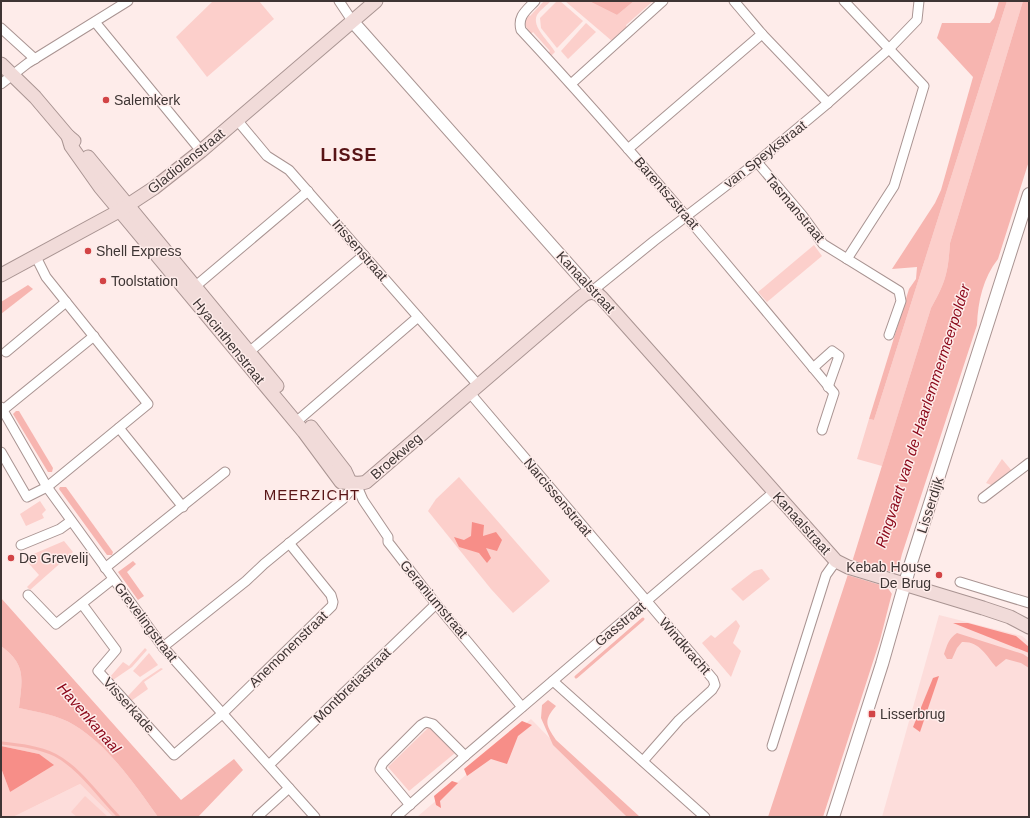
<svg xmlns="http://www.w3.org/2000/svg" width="1030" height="818" font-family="Helvetica,sans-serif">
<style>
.built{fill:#fddddb}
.green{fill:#fccfcb}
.forest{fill:#f78e88}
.water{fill:#f7b5b0}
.pier{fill:#feecea}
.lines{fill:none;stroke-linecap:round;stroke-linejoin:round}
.stream{stroke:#f7b5b0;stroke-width:3}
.minor-casing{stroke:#a99492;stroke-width:11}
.tertiary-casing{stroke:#a99492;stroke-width:14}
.secondary-casing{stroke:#a99492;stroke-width:15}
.minor{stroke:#fff;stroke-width:9}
.tertiary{stroke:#fff;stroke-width:12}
.secondary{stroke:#f1dbd9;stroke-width:13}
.poi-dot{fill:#d24345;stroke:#feecea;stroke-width:1.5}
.labels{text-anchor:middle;stroke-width:3;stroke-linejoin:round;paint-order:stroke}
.poi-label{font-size:14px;fill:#3e3534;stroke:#feecea;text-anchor:start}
.street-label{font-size:14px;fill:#3e3534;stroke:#feecea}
.water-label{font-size:15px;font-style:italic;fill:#8b0719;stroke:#feecea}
.neighbourhood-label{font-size:15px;letter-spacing:1px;fill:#581416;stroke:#feecea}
.district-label{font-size:18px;font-weight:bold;letter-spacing:1px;fill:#581416;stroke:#feecea}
</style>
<rect width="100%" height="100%" fill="#feecea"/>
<g class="built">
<polygon points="939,615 1022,636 1029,642 1029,817 882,817"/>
<polygon points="531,719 627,817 417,817"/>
<polygon points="80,784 113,817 13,817"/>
</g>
<g class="green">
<polygon points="213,1 259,1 274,19 207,77 176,37"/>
<path d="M 544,1 L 551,1 C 547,5 540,10 537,15 C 531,27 550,42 555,52 L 551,56 L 548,53 L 550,51 L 533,32 L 531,34 L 523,22 L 528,14 L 530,16 Z"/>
<polygon points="557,1 560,1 583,21 557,48 541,28 540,18"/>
<polygon points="565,1 589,1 617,15 634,1 657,1 654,4 652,2 626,25 627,28 612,41"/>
<path d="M 1007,1 L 1023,1 L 950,243 C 948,272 946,282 931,308 L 882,466 L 857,459 L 869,419 L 874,420 Z"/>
<polygon points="586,23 596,32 568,59 561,51"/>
<polygon points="814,245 822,256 767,302 758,292"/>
<polygon points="1002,459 1012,471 994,486 986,483"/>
<polygon points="459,477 550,581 513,613 491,589 428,511 436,499"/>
<polygon points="40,501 46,510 42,514 44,518 26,526 20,514"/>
<polygon points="64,541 73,552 30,590 27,587 39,575 24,558"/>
<polygon points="762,569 770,579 743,601 731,589 754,571"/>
<polygon points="736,620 740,626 733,643 741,651 731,677 702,643 711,635 715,638"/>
<path d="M 1,646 C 27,665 22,679 19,708 C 38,712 58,715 74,725 C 108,745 136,786 158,817 L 113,817 L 80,784 L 13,817 L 1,817 L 1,768 L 10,792 L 39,754 L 1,746 Z"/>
<polygon points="145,648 147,650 132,667 113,680 110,677 123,662 129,666"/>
<polygon points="149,653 158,665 140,677 133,671"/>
<polygon points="161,668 163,669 144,682 148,689 131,701 128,696 143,680"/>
<polygon points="429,727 455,753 409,791 388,767"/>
<polygon points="85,796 108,817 77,817 71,812"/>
</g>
<g class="forest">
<polygon points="472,522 484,525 483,536 496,532 502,540 497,551 486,548 491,558 487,563 479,553 459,547 454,537 464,540 471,536"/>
<polygon points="953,623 968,623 1016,636 1029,647 1029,653"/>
<polygon points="939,676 920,732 913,727 933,678"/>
<polygon points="522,721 532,725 518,736 507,764 491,759 467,776 464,769"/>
<polygon points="1,746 39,754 54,765 10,792 1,768"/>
<polygon points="452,781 458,783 440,801 441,808 436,805 434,796"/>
</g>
<g class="water">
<polygon points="589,1 634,1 617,15"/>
<polygon points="999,1 1007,1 874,420 869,419 909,289 916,279 917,267 892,269 935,203 941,190 973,77 937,38 942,23 990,23 994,18"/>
<path d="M 1023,1 L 1029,1 L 1029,161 L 998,259 C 983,278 978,301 977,325 L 902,554 L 880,640 L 823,817 L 768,817 L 853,559 L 931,308 C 946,282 948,272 950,243 Z"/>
<polygon points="28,285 33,289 1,314 1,302"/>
<polygon points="16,411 19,411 53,468 52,472 48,472 13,414"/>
<polygon points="60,487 66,487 113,552 112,555 107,555 59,489"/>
<polygon points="133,561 136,564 127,572 144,596 138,600 118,572"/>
<path d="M 1,598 L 181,800 L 234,759 L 243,770 L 198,817 L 158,817 C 136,786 108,745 74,725 C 58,715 37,712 19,708 C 22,679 27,665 1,646 Z"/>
<path d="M 957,633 L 1023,654 L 1029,658 L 1029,668 L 1021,663 L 1006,659 L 996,667 C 986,655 979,641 962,642 L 957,648 L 952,659 L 947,659 L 944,654 C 947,645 949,638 957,633 Z"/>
<path d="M 548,700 L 556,706 C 543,721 546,725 556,740 L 640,817 L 627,817 L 553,745 L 541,718 L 542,705 Z"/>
</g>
<polygon class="pier" points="851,558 855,561 892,572 898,570 892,594 887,587 844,574"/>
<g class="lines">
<g class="stream">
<polyline points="576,677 643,619"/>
<path d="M 1,743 C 19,745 38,747 55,755 C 80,768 99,797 119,817"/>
</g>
<g class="minor-casing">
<g id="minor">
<polyline points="339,1 353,22"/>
<path d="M 535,1 C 527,10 517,16 521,30 C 630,147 732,270 834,393 L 822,430"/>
<polyline points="734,1 762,34 828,103"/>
<polyline points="844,1 924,86 894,186 847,259"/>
<polyline points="95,22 201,151"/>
<polyline points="1,28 35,59"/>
<polyline points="1,84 28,63 128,1"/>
<polyline points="571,84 663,1"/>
<polyline points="237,120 267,156 289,170 478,385"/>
<polyline points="628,149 762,34"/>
<polyline points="757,162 802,215 823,244 899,291 901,301 889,335"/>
<polyline points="191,290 308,191"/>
<polyline points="591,292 654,241 757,162 828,103 888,50 917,20 919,1"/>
<polyline points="6,352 66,302"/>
<polyline points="249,352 364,255"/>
<polyline points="813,368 832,351 839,356 828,387"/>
<polyline points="469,392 713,679 715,685 712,690 679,720 643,761"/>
<polyline points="1,407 47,487 163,647 315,817"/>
<polyline points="3,410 94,336"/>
<polyline points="296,422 418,317"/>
<polyline points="119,428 183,507"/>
<polyline points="1,452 27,497 47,487 148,404 46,277 36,257"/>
<polyline points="983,498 1029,463"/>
<polyline points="21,545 60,529 71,521"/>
<polyline points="105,568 225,472"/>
<polyline points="960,582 1029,603"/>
<polyline points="28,595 56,624 113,579"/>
<polyline points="82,604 116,650 98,671 174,755 222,714 332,606 333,602 331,595 289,543"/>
<polyline points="163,647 246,581 264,564 343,499 356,484 363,500 388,537 388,542 392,547 436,604 522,707"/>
<polyline points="553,681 705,817"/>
<polyline points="772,746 826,575 836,561"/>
<polyline points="269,765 436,604"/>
<polyline points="410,805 380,769 383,763 421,725 426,722 433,724 465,756"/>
<polyline points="257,817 289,788"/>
<polyline points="396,817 465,756 774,492"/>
</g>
</g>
<g class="tertiary-casing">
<g id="tertiary">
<polyline points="353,22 584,282 591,292"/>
<polyline points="833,817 882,664 910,566 1029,194"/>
</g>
</g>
<g class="secondary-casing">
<g id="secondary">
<polyline points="1,64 35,97 68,136 74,141"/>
<path d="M 68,136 L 71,146 L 100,187 L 304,432 L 341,482 C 350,482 357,485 366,482 L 580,298 C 587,292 594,290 601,297 L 836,561 L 848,567 L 983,608 L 1010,617 L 1029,627"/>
<polyline points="88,157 277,386"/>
<polyline points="1,275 119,211 154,188 201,151 376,1"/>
<polyline points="311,427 345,471 350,482"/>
</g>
</g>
<use href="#minor" class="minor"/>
<use href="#tertiary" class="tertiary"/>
<use href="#secondary" class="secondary"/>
</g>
<g class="poi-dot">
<circle cx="106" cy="100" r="4"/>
<circle cx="88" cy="251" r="4"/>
<circle cx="103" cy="281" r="4"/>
<circle cx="11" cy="558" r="4"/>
<circle cx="939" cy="575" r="4"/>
<rect x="868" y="710" width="8" height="8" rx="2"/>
</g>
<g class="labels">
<g class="poi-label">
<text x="114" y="105">Salemkerk</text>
<text x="96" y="256">Shell Express</text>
<text x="111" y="286">Toolstation</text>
<text x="19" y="563">De Grevelij</text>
<text x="931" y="572" text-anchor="end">Kebab House<tspan x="931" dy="16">De Brug</tspan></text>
<text x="880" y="719">Lisserbrug</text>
</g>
<g class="street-label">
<text transform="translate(765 154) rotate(-38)" y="5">van Speykstraat</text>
<text transform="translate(186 161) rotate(-39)" y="5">Gladiolenstraat</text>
<text transform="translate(667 193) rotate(49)" y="5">Barentszstraat</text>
<text transform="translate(795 208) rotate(50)" y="5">Tasmanstraat</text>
<text transform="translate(360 250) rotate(49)" y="5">Irissenstraat</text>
<text transform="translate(586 282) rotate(47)" y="5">Kanaalstraat</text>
<text transform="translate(229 341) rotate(51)" y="5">Hyacinthenstraat</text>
<text transform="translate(396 456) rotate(-41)" y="5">Broekweg</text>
<text transform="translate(558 497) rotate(50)" y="5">Narcissenstraat</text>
<text transform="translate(930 505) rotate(-72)" y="5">Lisserdijk</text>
<text transform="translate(802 523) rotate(48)" y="5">Kanaalstraat</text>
<text transform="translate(434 599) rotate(50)" y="5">Geraniumstraat</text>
<text transform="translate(146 622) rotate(53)" y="5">Grevelingstraat</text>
<text transform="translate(620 624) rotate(-40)" y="5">Gasstraat</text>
<text transform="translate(685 646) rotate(49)" y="5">Windkracht</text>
<text transform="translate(288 649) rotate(-44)" y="5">Anemonenstraat</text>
<text transform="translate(352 685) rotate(-44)" y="5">Montbretiastraat</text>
<text transform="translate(129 705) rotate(48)" y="5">Visserkade</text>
</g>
<g class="water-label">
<text transform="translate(923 416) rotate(-72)" y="5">Ringvaart van de Haarlemmermeerpolder</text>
<text transform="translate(89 718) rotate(49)" y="5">Havenkanaal</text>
</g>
<g class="neighbourhood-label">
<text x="312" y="500">MEERZICHT</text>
</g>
<g class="district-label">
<text x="349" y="161">LISSE</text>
</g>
</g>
<rect width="1030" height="818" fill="none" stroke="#3e3534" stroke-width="4"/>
</svg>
